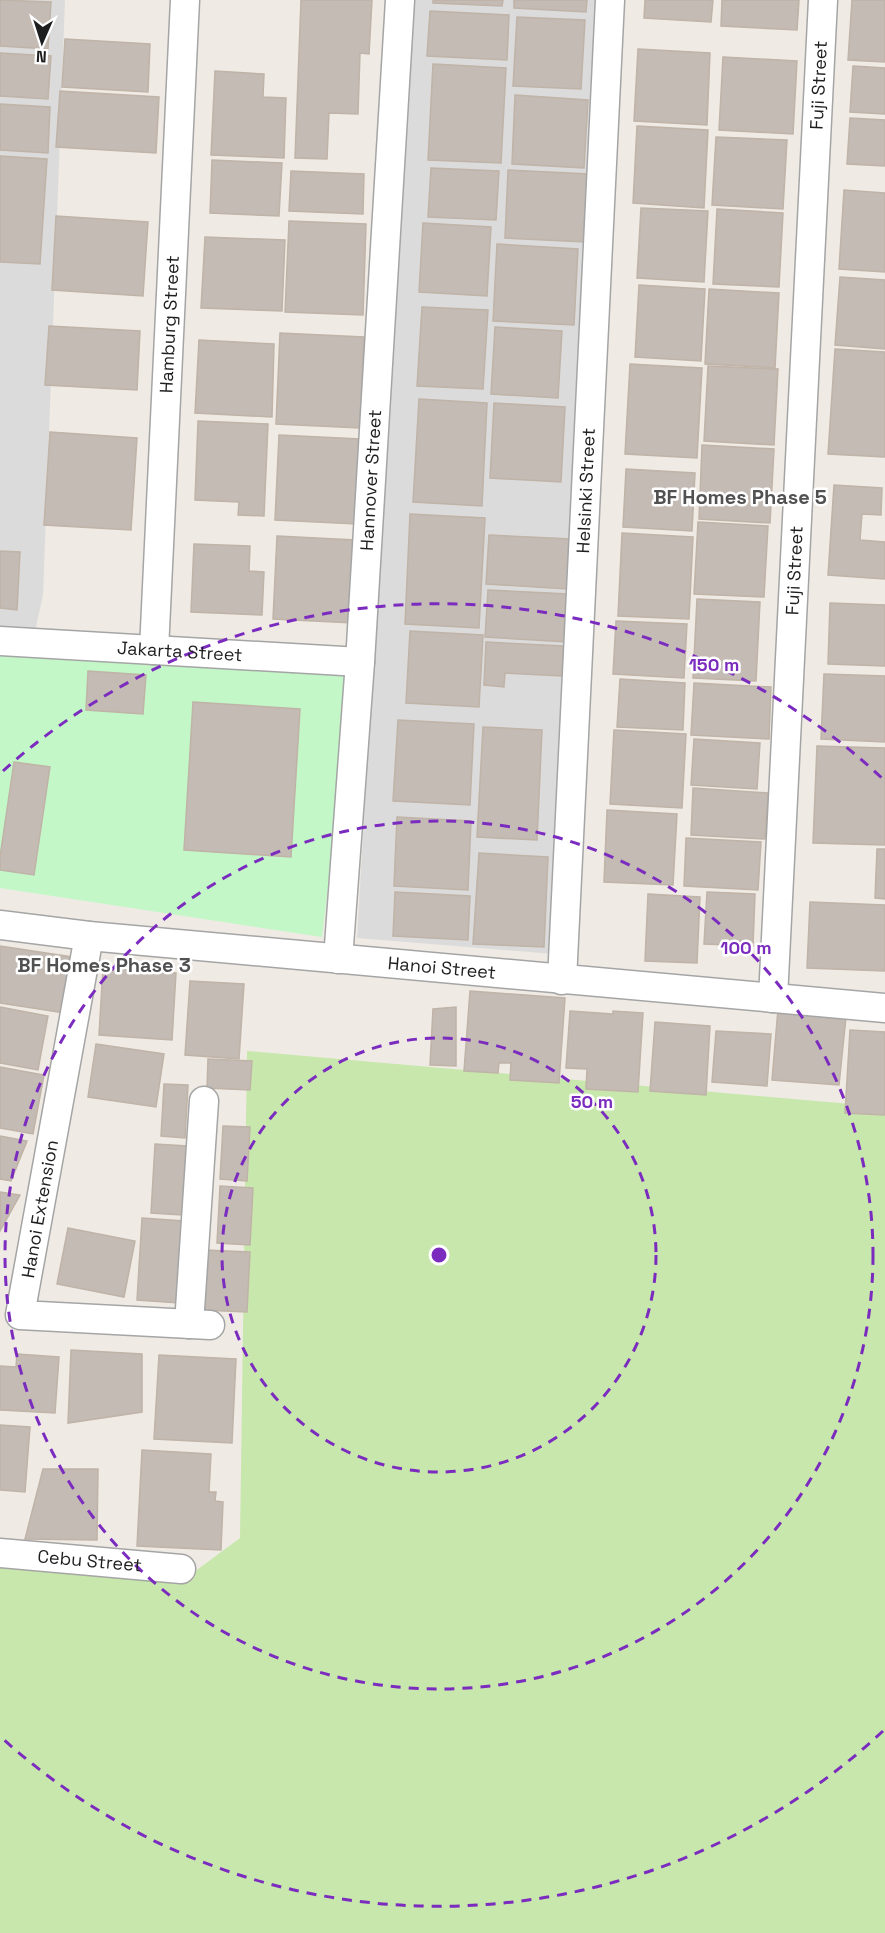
<svg xmlns="http://www.w3.org/2000/svg" width="885" height="1933" font-family="'Space Grotesk',sans-serif">
<style>
.residential{fill:#dcdbdb}
.grass{fill:#c8e7ac}
.park{fill:#c3f7c8}
.building{fill:#c3bbb4;stroke:#c0b3a7;stroke-width:1.5}
.lines{fill:none;stroke-linecap:round;stroke-linejoin:round}
.minor-casing{stroke:#a5a5a5;stroke-width:31}
.minor{stroke:#fff;stroke-width:28}
.ring{fill:none;stroke:#7b2cbf;stroke-width:3;stroke-dasharray:10 8}
.labels{text-anchor:middle;stroke-width:5;stroke-linejoin:round;paint-order:stroke}
.street-label{font-size:18px;fill:#1e1e1e;stroke:#fff}
.neighbourhood-label{font-size:20px;font-weight:bold;fill:#515151;stroke:#fff}
.centre{fill:#7b2cbf;stroke:#fff;stroke-width:3}
.ring-label{font-size:18px;text-anchor:middle;font-weight:bold;fill:#7b2cbf;stroke:#fff;stroke-width:5;stroke-linejoin:round;paint-order:stroke}
</style>
<rect width="100%" height="100%" fill="#efebe4"/>
<g class="residential">
<polygon points="0,0 65,0 43,595 0,790"/>
<polygon points="412,0 597,0 553,954 357,938"/>
</g>
<polygon class="grass" points="247,1051 885,1107 885,1933 0,1933 0,1564 186,1578 240,1538"/>
<polygon class="park" points="0,643 354,666 322,937 0,888"/>
<g class="building">
<polygon points="0,0 51,2 48,49 0,46"/>
<polygon points="301,0 372,0 369,54 360,53 358,114 329,113 327,159 295,158"/>
<polygon points="433,0 503,0 502,6 433,3"/>
<polygon points="514,0 587,0 586,12 514,8"/>
<polygon points="645,0 713,0 711,22 644,18"/>
<polygon points="722,0 799,0 797,30 721,26"/>
<polygon points="852,0 885,0 885,62 848,60"/>
<polygon points="430,11 509,15 507,60 427,56"/>
<polygon points="517,17 585,20 581,89 513,86"/>
<polygon points="65,39 150,44 148,92 62,87"/>
<polygon points="638,49 710,53 707,125 634,121"/>
<polygon points="0,53 51,56 48,99 0,96"/>
<polygon points="723,57 797,61 793,134 719,130"/>
<polygon points="433,64 506,68 501,163 428,160"/>
<polygon points="853,66 885,68 885,114 850,112"/>
<polygon points="215,71 264,74 263,97 286,98 284,158 211,155"/>
<polygon points="60,91 159,97 156,153 56,147"/>
<polygon points="515,95 588,100 584,168 512,164"/>
<polygon points="0,104 50,107 48,153 0,150"/>
<polygon points="850,118 885,120 885,166 847,164"/>
<polygon points="637,126 708,130 704,208 633,203"/>
<polygon points="716,137 787,140 783,209 712,205"/>
<polygon points="0,156 47,159 40,264 0,262"/>
<polygon points="212,160 282,163 279,216 210,213"/>
<polygon points="431,168 499,171 496,220 428,217"/>
<polygon points="508,170 589,174 585,242 505,238"/>
<polygon points="291,171 364,174 363,214 289,211"/>
<polygon points="844,190 885,193 885,272 839,269"/>
<polygon points="641,208 708,211 704,282 637,278"/>
<polygon points="717,209 783,213 779,287 713,284"/>
<polygon points="56,216 148,222 143,296 52,290"/>
<polygon points="289,221 366,224 363,315 285,312"/>
<polygon points="423,223 491,227 487,296 419,292"/>
<polygon points="205,237 285,240 282,311 201,308"/>
<polygon points="497,244 578,249 574,325 493,321"/>
<polygon points="840,277 885,280 885,349 835,345"/>
<polygon points="639,285 705,289 701,361 635,357"/>
<polygon points="709,289 779,293 775,368 705,364"/>
<polygon points="422,307 488,310 483,389 417,386"/>
<polygon points="49,326 140,331 137,390 45,385"/>
<polygon points="495,327 562,331 558,398 491,394"/>
<polygon points="280,333 364,337 360,428 276,424"/>
<polygon points="199,340 274,344 272,417 195,413"/>
<polygon points="835,349 885,352 885,457 828,454"/>
<polygon points="630,364 702,368 697,458 625,454"/>
<polygon points="708,366 778,369 774,445 704,441"/>
<polygon points="419,399 487,403 482,506 413,502"/>
<polygon points="494,403 565,407 561,482 490,478"/>
<polygon points="198,421 268,424 264,516 238,515 239,502 195,500"/>
<polygon points="50,432 137,438 131,530 44,525"/>
<polygon points="279,435 360,439 357,524 275,520"/>
<polygon points="702,445 774,449 770,523 699,519"/>
<polygon points="626,469 695,473 692,531 623,527"/>
<polygon points="834,485 882,488 881,515 862,514 860,540 885,542 885,579 828,575"/>
<polygon points="410,514 485,518 479,628 405,624"/>
<polygon points="698,522 768,526 764,597 694,594"/>
<polygon points="622,533 693,537 689,619 618,616"/>
<polygon points="489,535 571,539 568,589 486,584"/>
<polygon points="277,536 356,540 353,623 273,619"/>
<polygon points="194,544 250,546 249,571 264,572 262,615 191,612"/>
<polygon points="0,551 20,552 17,610 0,608"/>
<polygon points="488,590 568,594 566,642 485,637"/>
<polygon points="697,599 760,602 756,681 693,678"/>
<polygon points="830,603 885,605 885,666 828,664"/>
<polygon points="616,621 687,624 684,678 613,674"/>
<polygon points="410,631 483,635 479,707 406,703"/>
<polygon points="486,642 564,646 562,676 505,673 504,687 484,685"/>
<polygon points="88,671 146,675 143,714 86,710"/>
<polygon points="824,674 885,676 885,742 821,739"/>
<polygon points="620,679 685,683 683,730 617,727"/>
<polygon points="694,683 771,687 769,739 691,735"/>
<polygon points="193,702 300,709 291,857 184,850"/>
<polygon points="398,720 474,724 470,805 393,801"/>
<polygon points="483,727 542,730 537,840 477,837"/>
<polygon points="614,730 686,734 682,808 610,804"/>
<polygon points="694,739 760,743 757,789 691,785"/>
<polygon points="817,746 885,748 885,845 813,843"/>
<polygon points="14,762 50,767 34,875 0,870 0,857"/>
<polygon points="693,788 768,793 765,839 691,835"/>
<polygon points="607,810 677,814 673,885 604,882"/>
<polygon points="397,817 471,821 468,890 394,886"/>
<polygon points="686,838 761,842 758,890 684,886"/>
<polygon points="877,849 885,849 885,899 875,898"/>
<polygon points="479,853 548,857 544,947 473,944"/>
<polygon points="395,892 470,896 468,940 393,936"/>
<polygon points="707,892 755,894 753,946 704,944"/>
<polygon points="648,894 700,897 697,963 645,961"/>
<polygon points="810,902 885,905 885,971 807,968"/>
<polygon points="0,946 72,957 64,1013 0,1003"/>
<polygon points="103,968 176,973 172,1040 99,1035"/>
<polygon points="190,981 244,984 239,1059 185,1055"/>
<polygon points="470,991 565,998 559,1083 510,1080 511,1063 499,1063 498,1073 464,1071"/>
<polygon points="0,1007 48,1016 38,1070 0,1063"/>
<polygon points="456,1007 456,1066 430,1065 433,1009"/>
<polygon points="778,1009 846,1017 839,1085 772,1080"/>
<polygon points="570,1011 613,1014 613,1011 643,1013 638,1092 586,1089 587,1069 566,1068"/>
<polygon points="655,1022 710,1026 706,1095 650,1091"/>
<polygon points="850,1030 885,1032 885,1115 845,1113"/>
<polygon points="716,1031 771,1034 767,1086 712,1082"/>
<polygon points="96,1044 164,1054 156,1107 88,1097"/>
<polygon points="208,1059 252,1061 250,1090 207,1088"/>
<polygon points="0,1067 44,1075 33,1134 0,1128"/>
<polygon points="164,1084 188,1085 185,1138 161,1136"/>
<polygon points="223,1126 250,1127 247,1181 220,1179"/>
<polygon points="0,1136 27,1141 11,1181 0,1179"/>
<polygon points="155,1144 187,1146 182,1215 151,1213"/>
<polygon points="220,1186 253,1188 250,1245 217,1243"/>
<polygon points="0,1192 20,1195 0,1231"/>
<polygon points="142,1218 184,1221 179,1303 137,1300"/>
<polygon points="68,1228 135,1241 124,1297 57,1284"/>
<polygon points="205,1250 250,1252 247,1312 202,1310"/>
<polygon points="71,1350 142,1354 142,1412 68,1423"/>
<polygon points="17,1354 59,1357 55,1413 0,1410 0,1366 16,1367"/>
<polygon points="159,1355 236,1359 232,1443 154,1439"/>
<polygon points="0,1425 30,1427 25,1492 0,1490"/>
<polygon points="142,1450 211,1454 209,1492 216,1492 215,1501 223,1502 221,1550 137,1546"/>
<polygon points="43,1469 98,1469 97,1540 25,1539"/>
</g>
<g class="lines">
<g class="minor-casing">
<g id="minor">
<path id="s1" d="M 0,641 L 360,662"/>
<path id="s2" d="M 154,650 L 185,0"/>
<path id="s3" d="M 0,925 L 89,936 L 885,1008"/>
<polyline points="89,936 20,1315 210,1325"/>
<path id="s4" d="M 338,959 L 360,662 L 400,0"/>
<path id="s5" d="M 562,980 L 610,0"/>
<path id="s6" d="M 773,998 L 823,0"/>
<polyline points="189,1324 204,1101"/>
<path id="s7" d="M 0,1553 L 181,1569"/>
</g>
</g>
<use href="#minor" class="minor"/>
</g>
<g class="ring">
<circle cx="439" cy="1255" r="217"/>
<circle cx="439" cy="1255" r="434"/>
<path d="M883 1731A651 651 0 0 1 3 1739M3 771A651 651 0 0 1 883 779"/>
</g>
<g class="labels">
<g class="street-label">
<text dy="6" stroke="none"><textPath href="#s6" startOffset="914">Fuji Street</textPath></text>
<text dy="6" stroke="none"><textPath href="#s2" startOffset="326">Hamburg Street</textPath></text>
<text dy="6" stroke="none"><textPath href="#s4" startOffset="480">Hannover Street</textPath></text>
<text dy="6" stroke="none"><textPath href="#s5" startOffset="490">Helsinki Street</textPath></text>
<text dy="6" stroke="none"><textPath href="#s6" startOffset="428">Fuji Street</textPath></text>
<text dy="6" stroke="none"><textPath href="#s1" startOffset="180">Jakarta Street</textPath></text>
<text dy="6" stroke="none"><textPath href="#s3" startOffset="444">Hanoi Street</textPath></text>
<text transform="translate(40 1209) rotate(-80)" y="6">Hanoi Extension</text>
<text dy="6" stroke="none"><textPath href="#s7" startOffset="90">Cebu Street</textPath></text>
</g>
<g class="neighbourhood-label">
<text x="740" y="504">BF Homes Phase 5</text>
<text x="104" y="972">BF Homes Phase 3</text>
</g>
</g>
<circle cx="439" cy="1255" r="9" class="centre"/>
<g class="ring-label">
<text x="714" y="671">150 m</text>
<text x="746" y="954">100 m</text>
<text x="592" y="1108">50 m</text>
</g>
<g transform="translate(42 42) rotate(183)" stroke="#ffffff" stroke-width="4.5" paint-order="stroke">
<path d="M0-4.5L10 22L0 15L-10 22Z" fill="#1e1e1e"/>
<text y="-9" font-size="16" font-weight="bold" text-anchor="middle" fill="#1e1e1e">N</text>
</g>
</svg>
